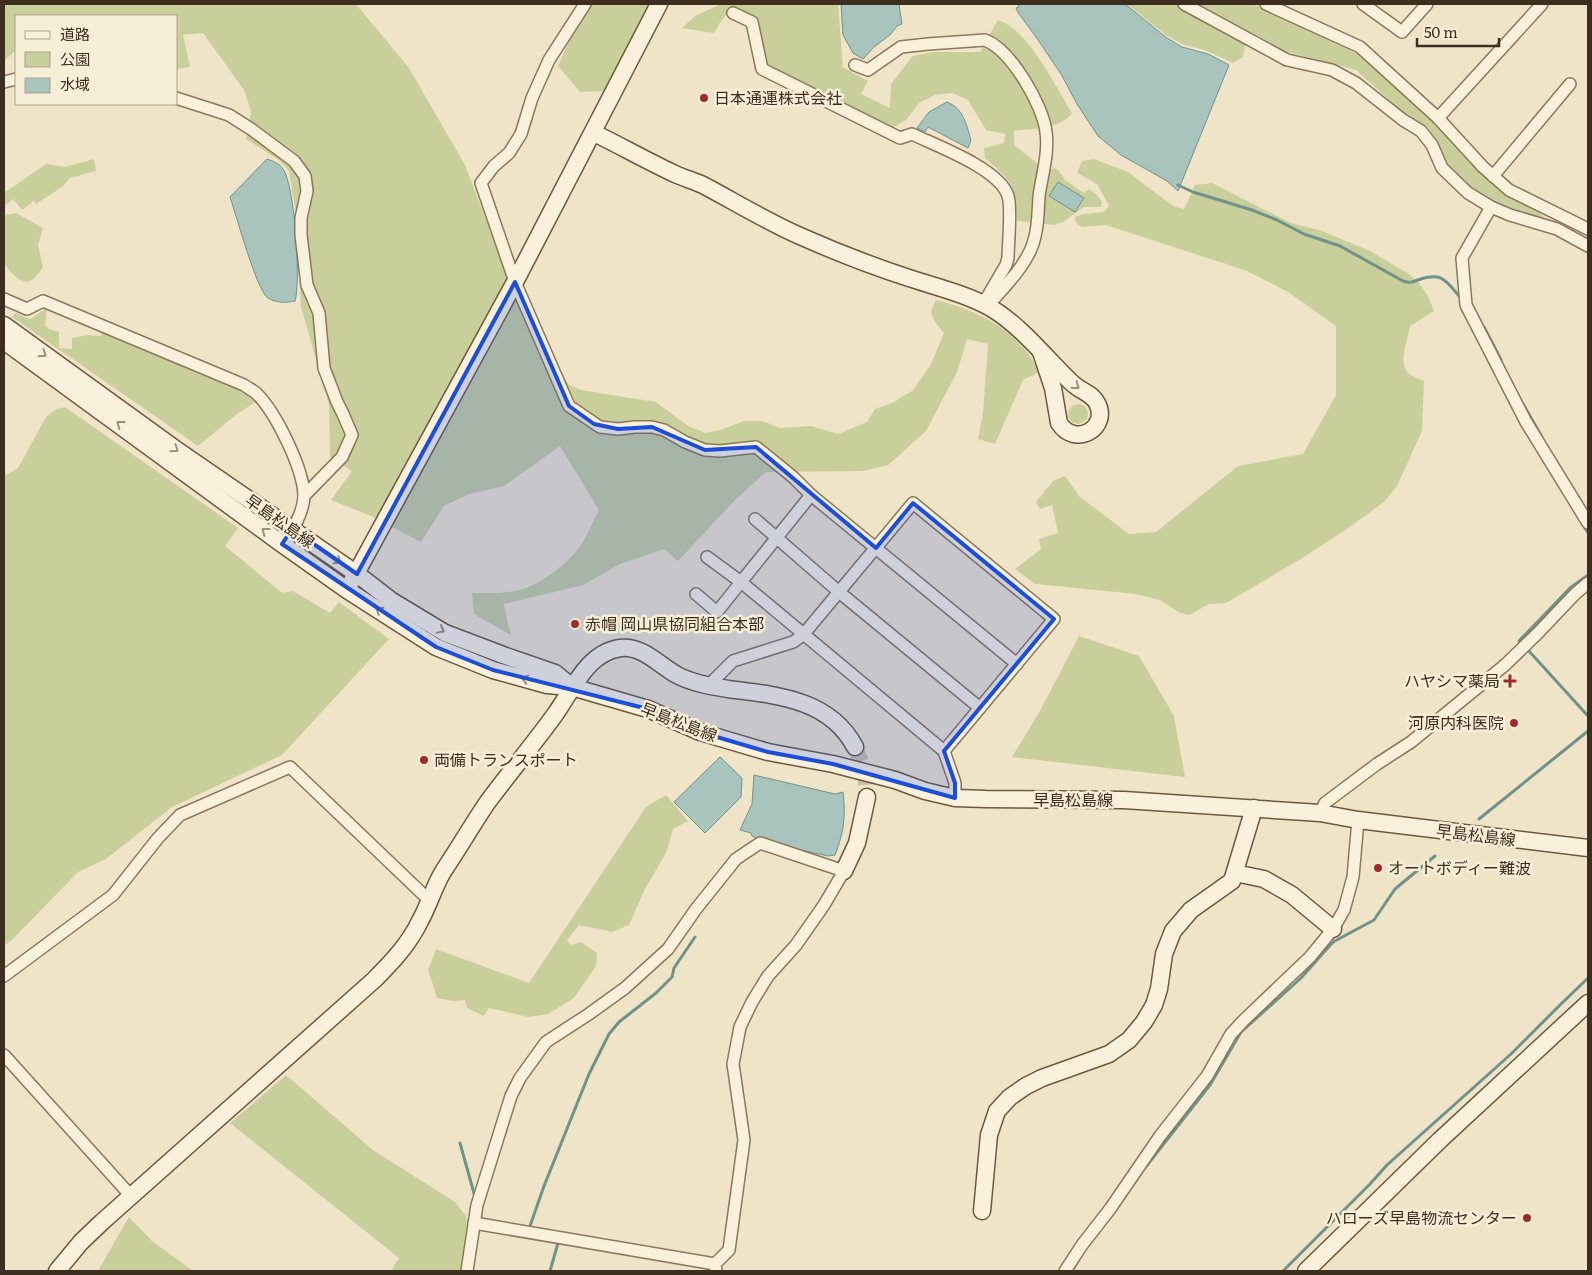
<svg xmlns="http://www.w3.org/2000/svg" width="1592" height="1275" font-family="Literata,'Noto Sans JP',serif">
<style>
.green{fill:#c9cf9b}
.water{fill:#a9c4bc;stroke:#6f938a}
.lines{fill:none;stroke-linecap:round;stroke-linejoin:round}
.stream{stroke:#6f938a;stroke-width:3}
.secondary-tunnel{stroke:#ccc0a6;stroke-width:16;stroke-dasharray:16 8;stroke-linecap:butt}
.street-casing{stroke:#8d765c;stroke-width:14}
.secondary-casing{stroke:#6f573f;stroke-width:19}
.street{stroke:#faf1dc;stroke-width:11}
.secondary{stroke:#faf1dc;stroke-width:16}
.oneway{stroke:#9c907e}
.marked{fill:#1d4ed8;fill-opacity:0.2;stroke:#1d4ed8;stroke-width:4;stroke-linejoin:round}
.poi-dot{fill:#9e2a2b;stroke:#f7eed8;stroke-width:2}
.labels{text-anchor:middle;stroke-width:5;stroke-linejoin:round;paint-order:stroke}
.poi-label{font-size:16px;fill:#3d2e20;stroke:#f7eed8;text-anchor:start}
.street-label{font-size:16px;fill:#3d2e20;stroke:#f7eed8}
</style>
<rect width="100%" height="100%" fill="#f0e4c8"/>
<g class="green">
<path d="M 4,4 L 356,4 L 409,68 L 465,165 L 506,272 L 569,385 L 581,390 L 656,402 L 688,426 L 706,433 L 720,430 L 744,421 L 762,421 L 780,428 L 811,426 L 838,434 L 867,422 L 875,409 L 892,403 L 912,391 L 930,366 L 944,333 L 935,322 L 931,312 L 936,300 C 968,308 999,321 1022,346 C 1029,353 1034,363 1040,372 L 1023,380 L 995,444 L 978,439 L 983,413 L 988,344 L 967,339 L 957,372 L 926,431 L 888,465 L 863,471 L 766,472 L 736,499 L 678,561 L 664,549 L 620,564 L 583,585 L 504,604 L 507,620 L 511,635 L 474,614 L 472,593 C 488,593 503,594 519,590 C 539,586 570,562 581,545 C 588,534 593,521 599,510 L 560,446 L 504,486 L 469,494 L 444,506 L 421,542 L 371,516 L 331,500 L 352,471 L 330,457 L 329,405 L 301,307 L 296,213 L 289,171 L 279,160 L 246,139 L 251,112 L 244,90 L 203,33 L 183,35 L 190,67 L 176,69 L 176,16 L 16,16 L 16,50 L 4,61 Z"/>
<polygon points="592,4 650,4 606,91 580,92 558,66 575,28"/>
<path d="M 721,4 L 838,4 L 843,67 L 868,81 L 861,94 L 890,108 L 891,84 L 913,56 L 933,52 L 980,52 L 998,20 C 1028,29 1056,87 1072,113 C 1060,130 1033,128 1014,131 L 1014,145 L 1038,164 L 1035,190 L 1047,171 L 1055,168 L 1058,170 L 1065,180 L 1084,193 L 1089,189 L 1096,194 L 1102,202 L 1101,207 L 1084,207 L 1063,222 L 1054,225 L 1017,221 C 1016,184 1012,182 985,158 L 984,148 L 1004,143 L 1005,134 L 986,130 L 968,100 L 952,93 L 935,95 L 919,103 L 906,120 L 892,128 L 765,69 L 756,19 L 739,9 C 724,13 722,20 714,33 L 682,28 L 695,16 Z"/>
<polygon points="1127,4 1253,4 1357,54 1417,105 1492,183 1506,195 1539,212 1545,219 1497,206 1478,194 1447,164 1428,127 1406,115 1356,70 1249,42 1245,45 1243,57 1233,63 1205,50 1182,44 1167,36"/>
<polygon points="94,159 96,171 70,178 62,187 36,204 34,201 22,210 13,199 4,206 4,193 46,164 65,167"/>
<path d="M 1094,159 L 1128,172 L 1173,206 L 1184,209 L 1195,185 L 1212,183 L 1291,223 L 1322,231 L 1370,251 L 1409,274 L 1419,283 L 1428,296 L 1434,311 L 1410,326 C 1408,339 1397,364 1409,374 C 1413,377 1420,379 1424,381 L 1422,431 L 1397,486 L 1384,502 L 1344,531 L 1299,560 L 1226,603 L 1209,604 L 1189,615 L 1180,613 L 1160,600 L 1135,594 L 1035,584 L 1015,569 L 1041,549 L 1039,539 L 1058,533 L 1052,505 L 1040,509 L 1036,502 L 1053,481 L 1065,476 L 1080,497 L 1129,534 L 1156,532 L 1238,466 L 1303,454 L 1336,395 L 1336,326 L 1288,292 L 1247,271 L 1106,225 L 1082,227 L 1076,223 L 1075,217 L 1084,214 L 1104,212 L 1109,206 L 1097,184 L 1077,173 L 1082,161 Z"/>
<path d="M 16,213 L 43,228 L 38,245 L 43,267 C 35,280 26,288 14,275 C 10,271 6,268 4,262 L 4,215 Z"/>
<polygon points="47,308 45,325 49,329 59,332 59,348 72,349 72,338 89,335 100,336 104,331 250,393 257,401 237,414 198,446 12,317 16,313 30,319"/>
<circle cx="1078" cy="414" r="10"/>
<polygon points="65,407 238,528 225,546 282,593 293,591 330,613 339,602 389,639 282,755 172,807 106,859 78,872 12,940 4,946 4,476 18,468 46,417 56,409"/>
<polygon points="1079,636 1139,656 1174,716 1185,777 1012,757 1040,711"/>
<polygon points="666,795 688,821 673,829 666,853 645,889 629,925 612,932 579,925 567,940 571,945 581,942 597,953 596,966 574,998 548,1014 528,1017 489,1008 484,1016 467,1008 465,1000 454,1001 437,998 428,970 436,949 529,983 646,807"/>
<polygon points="286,1075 373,1150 455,1202 466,1216 468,1230 462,1271 391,1271 399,1258 230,1123"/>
<polygon points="129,1217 152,1241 193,1271 98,1271"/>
</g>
<g class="water">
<polygon points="841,4 899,4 902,24 897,26 891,34 874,47 863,59 853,53 843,35"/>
<polygon points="1018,4 1125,4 1167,38 1182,47 1208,54 1229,65 1178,191 1167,181 1121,155 1098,136 1077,104 1061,74 1036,37 1019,14 1016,8 1019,7"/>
<path d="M 947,102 C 964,109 966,124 971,140 L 968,148 L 928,127 L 925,132 L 917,128 L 929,112 Z"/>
<path d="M 267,159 C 273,161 279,163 283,169 C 295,185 301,282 295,301 C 286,303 276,303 268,298 C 257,292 236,214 230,197 Z"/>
<polygon points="1058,182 1084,198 1075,212 1049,196"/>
<polygon points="720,757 742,778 741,797 705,833 674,802"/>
<path d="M 754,775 L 835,794 L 843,792 C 846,816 844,832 835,855 L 828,856 L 770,843 L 752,836 L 751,833 L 740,830 L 752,804 Z"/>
</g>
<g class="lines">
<g class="stream">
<path d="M 1178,185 L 1193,192 L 1252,210 L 1277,220 L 1304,234 L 1340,246 L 1403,281 C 1409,283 1411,283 1418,280 C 1441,272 1445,279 1459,296"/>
<polyline points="1484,327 1501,360"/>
<polyline points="1523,404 1542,437"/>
<polyline points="1584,526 1588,533"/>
<polyline points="1520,642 1519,641 1570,588 1588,575"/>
<polyline points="1528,650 1588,716"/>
<polyline points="1479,819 1588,731"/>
<polyline points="460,1143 475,1197"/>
<polyline points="1144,1169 1210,1085 1241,1032 1301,978 1333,942 1374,920 1395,889 1435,856"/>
<polyline points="530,1226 544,1186 589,1074 609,1034 619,1022 656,993 672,977 674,968 695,937"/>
<polyline points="550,1271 558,1243 555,1242"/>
<polyline points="1072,1271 1078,1261"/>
<polyline points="1283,1271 1370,1184 1387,1165 1511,1054 1561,1004 1588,978"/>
</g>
<polyline class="secondary-tunnel" points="855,747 865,771 867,797"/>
<g class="street-casing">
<g id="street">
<polyline points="585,4 549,60 532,98 521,134 509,153 494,166 481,183 515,282 569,406 600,427 618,429 635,427 652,427 664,430 685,442 705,450 720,451 756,447 793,477 811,495 1017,664"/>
<polyline points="1184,4 1287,60 1332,70 1356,83 1403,120 1421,131 1432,145 1442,168 1468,193 1491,207 1510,215 1557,229 1588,246"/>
<polyline points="1266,4 1360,47 1438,118 1483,167 1509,190 1588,229"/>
<polyline points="1363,4 1402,32 1427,4"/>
<path d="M 733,13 L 752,22 L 762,69 L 900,138 L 912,134 C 937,146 1000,169 1008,196 C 1012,208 1008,244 1008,258 L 1006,265 L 983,304"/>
<path d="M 855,65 L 868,70 L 901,47 L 928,44 L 985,40 C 1011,50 1043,105 1046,132 C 1049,153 1042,175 1039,196 C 1038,213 1038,233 1031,249 C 1022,270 1002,289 988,306"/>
<polyline points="4,82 16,79"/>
<polyline points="176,98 229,115 251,129 294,161 305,176 307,191 301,218 301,235 307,285 319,313 324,368 337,402 343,414 352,435 342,457 304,496"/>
<polyline points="1438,118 1542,4"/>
<polyline points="1493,176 1570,84"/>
<polyline points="1491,207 1462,258 1466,305 1526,422 1588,523"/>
<path d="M 4,299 L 27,309 L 43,301 L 244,385 C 248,388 253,390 257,394 C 276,413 303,468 304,495 C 304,508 296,524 289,535"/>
<polyline points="811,495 741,582 944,751 955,783 955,798"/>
<polyline points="755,519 839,592 980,708"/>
<polyline points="696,594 717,612 741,582 707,557"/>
<polyline points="708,686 733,661 793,642 803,635 913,503 1054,619 944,751"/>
<polyline points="1320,813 1325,803 1377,764 1411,742 1505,665 1538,633 1575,594 1588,583"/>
<polyline points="4,976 113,895 158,838 180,815 290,767 430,901"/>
<polyline points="4,1055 131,1196"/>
<polyline points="474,1223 715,1264"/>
<polyline points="467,1271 477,1205 511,1096 520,1078 546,1042 589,1014 625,988 668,949 696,909 736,859 760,843 844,871 824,905 796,945 768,976 752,1002 740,1027 733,1064 744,1140 729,1250 715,1264 716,1271"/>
<polyline points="1065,1271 1082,1245 1110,1209 1160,1136 1207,1076 1231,1034 1244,1020 1310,957 1333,929 1344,910 1353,877 1358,820"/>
</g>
</g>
<g class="secondary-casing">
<g id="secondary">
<path d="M 594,133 C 621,146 647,161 675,174 C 684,178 694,181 703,185 C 735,202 766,221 800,236 C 836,252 872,266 909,278 C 936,287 966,294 991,308 C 1016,323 1037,347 1058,369 C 1064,375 1070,382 1077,387 C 1084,392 1093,395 1097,403 C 1110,428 1075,448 1059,423 L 1053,388 L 1041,352"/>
<polyline points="4,325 174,448 357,574 392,601 445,633 503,655 555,673 572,687"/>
<polyline points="4,341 282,544 347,590 436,647 493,670 547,685 572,687 648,709 700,732 768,752 833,764 895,780 925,791 955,798 986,799 1124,800 1320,813 1358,820 1588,848"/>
<polyline points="352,581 515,282 659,4"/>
<polyline points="844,871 857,843 867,797"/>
<polyline points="1235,873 1264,879 1292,895 1333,929"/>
<polyline points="982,1211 989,1135 997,1111 1010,1097 1026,1086 1042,1078 1109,1054 1129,1040 1144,1022 1154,1005 1159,989 1164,954 1173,931 1191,910 1232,881 1254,808"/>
<path d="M 57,1271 L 81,1242 L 102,1222 L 374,980 C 392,962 409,944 420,921 C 429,905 434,886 444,870 C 459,848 472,825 487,803 C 509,773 534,744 556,713 C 573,689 587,653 620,648 C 642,645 659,665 677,675 C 692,683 710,686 728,689 C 776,695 830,699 855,747"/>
<polyline points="1306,1271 1440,1140 1588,1003"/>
</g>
</g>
<use href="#street" class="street"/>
<use href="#secondary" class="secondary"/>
</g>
<defs><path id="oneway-chevron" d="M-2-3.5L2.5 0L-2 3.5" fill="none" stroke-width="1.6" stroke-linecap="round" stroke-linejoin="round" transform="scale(1.25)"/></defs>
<g class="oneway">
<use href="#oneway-chevron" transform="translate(43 354) rotate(35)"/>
<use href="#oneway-chevron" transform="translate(1076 386) rotate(37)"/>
<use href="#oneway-chevron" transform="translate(120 424) rotate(-143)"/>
<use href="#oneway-chevron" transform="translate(175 449) rotate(35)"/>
<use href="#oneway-chevron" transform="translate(265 531) rotate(-143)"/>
<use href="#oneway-chevron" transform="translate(338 561) rotate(34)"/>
<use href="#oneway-chevron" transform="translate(379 610) rotate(-147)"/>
<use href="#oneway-chevron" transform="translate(441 630) rotate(29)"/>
<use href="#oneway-chevron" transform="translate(525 679) rotate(-165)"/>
</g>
<path class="marked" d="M 515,282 L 569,406 L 594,424 L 618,429 L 652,427 L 705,450 L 756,447 L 876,548 L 913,503 L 1054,619 L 944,751 L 955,783 L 955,798 L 833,764 L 768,752 L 700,732 L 648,709 L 493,670 L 436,647 L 282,544 L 292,529 L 357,574 Z"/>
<g class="poi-dot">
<circle cx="704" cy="98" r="5"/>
<circle cx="575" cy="624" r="5"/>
<path d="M1507.5 673.5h5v5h5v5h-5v5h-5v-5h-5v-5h5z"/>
<circle cx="1514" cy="723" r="5"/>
<circle cx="424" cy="760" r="5"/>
<circle cx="1378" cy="868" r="5"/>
<circle cx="1527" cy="1218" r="5"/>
</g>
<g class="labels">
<g class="poi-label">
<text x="714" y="104">日本通運株式会社</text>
<text x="585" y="630">赤帽 岡山県協同組合本部</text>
<text x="1500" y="687" text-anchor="end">ハヤシマ薬局</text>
<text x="1504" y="729" text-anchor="end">河原内科医院</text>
<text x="434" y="766">両備トランスポート</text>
<text x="1388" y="874">オートボディー難波</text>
<text x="1517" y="1224" text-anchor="end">ハローズ早島物流センター</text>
</g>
<g class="street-label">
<text transform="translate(280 521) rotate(35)" y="6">早島松島線</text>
<text transform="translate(679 722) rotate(21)" y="6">早島松島線</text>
<text x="1073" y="806">早島松島線</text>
<text transform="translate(1476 835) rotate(7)" y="6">早島松島線</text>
</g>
</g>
<rect width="1592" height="1275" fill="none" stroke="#3d2e20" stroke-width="10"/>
<rect x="15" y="15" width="162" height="90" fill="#f7eed8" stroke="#ada18e"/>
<rect x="25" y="31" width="25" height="8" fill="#faf1dc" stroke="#ada18e"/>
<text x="60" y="40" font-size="15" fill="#3d2e20">道路</text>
<rect x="25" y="52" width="25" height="15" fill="#c9cf9b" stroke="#ada18e"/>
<text x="60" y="65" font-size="15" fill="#3d2e20">公園</text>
<rect x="25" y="78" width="25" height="15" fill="#a9c4bc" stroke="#ada18e"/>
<text x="60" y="90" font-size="15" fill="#3d2e20">水域</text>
<path d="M1417 38v8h82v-8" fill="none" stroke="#3d2e20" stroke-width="2.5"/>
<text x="1424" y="38" font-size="15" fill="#3d2e20" stroke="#f7eed8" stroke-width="4" paint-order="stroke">50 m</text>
</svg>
